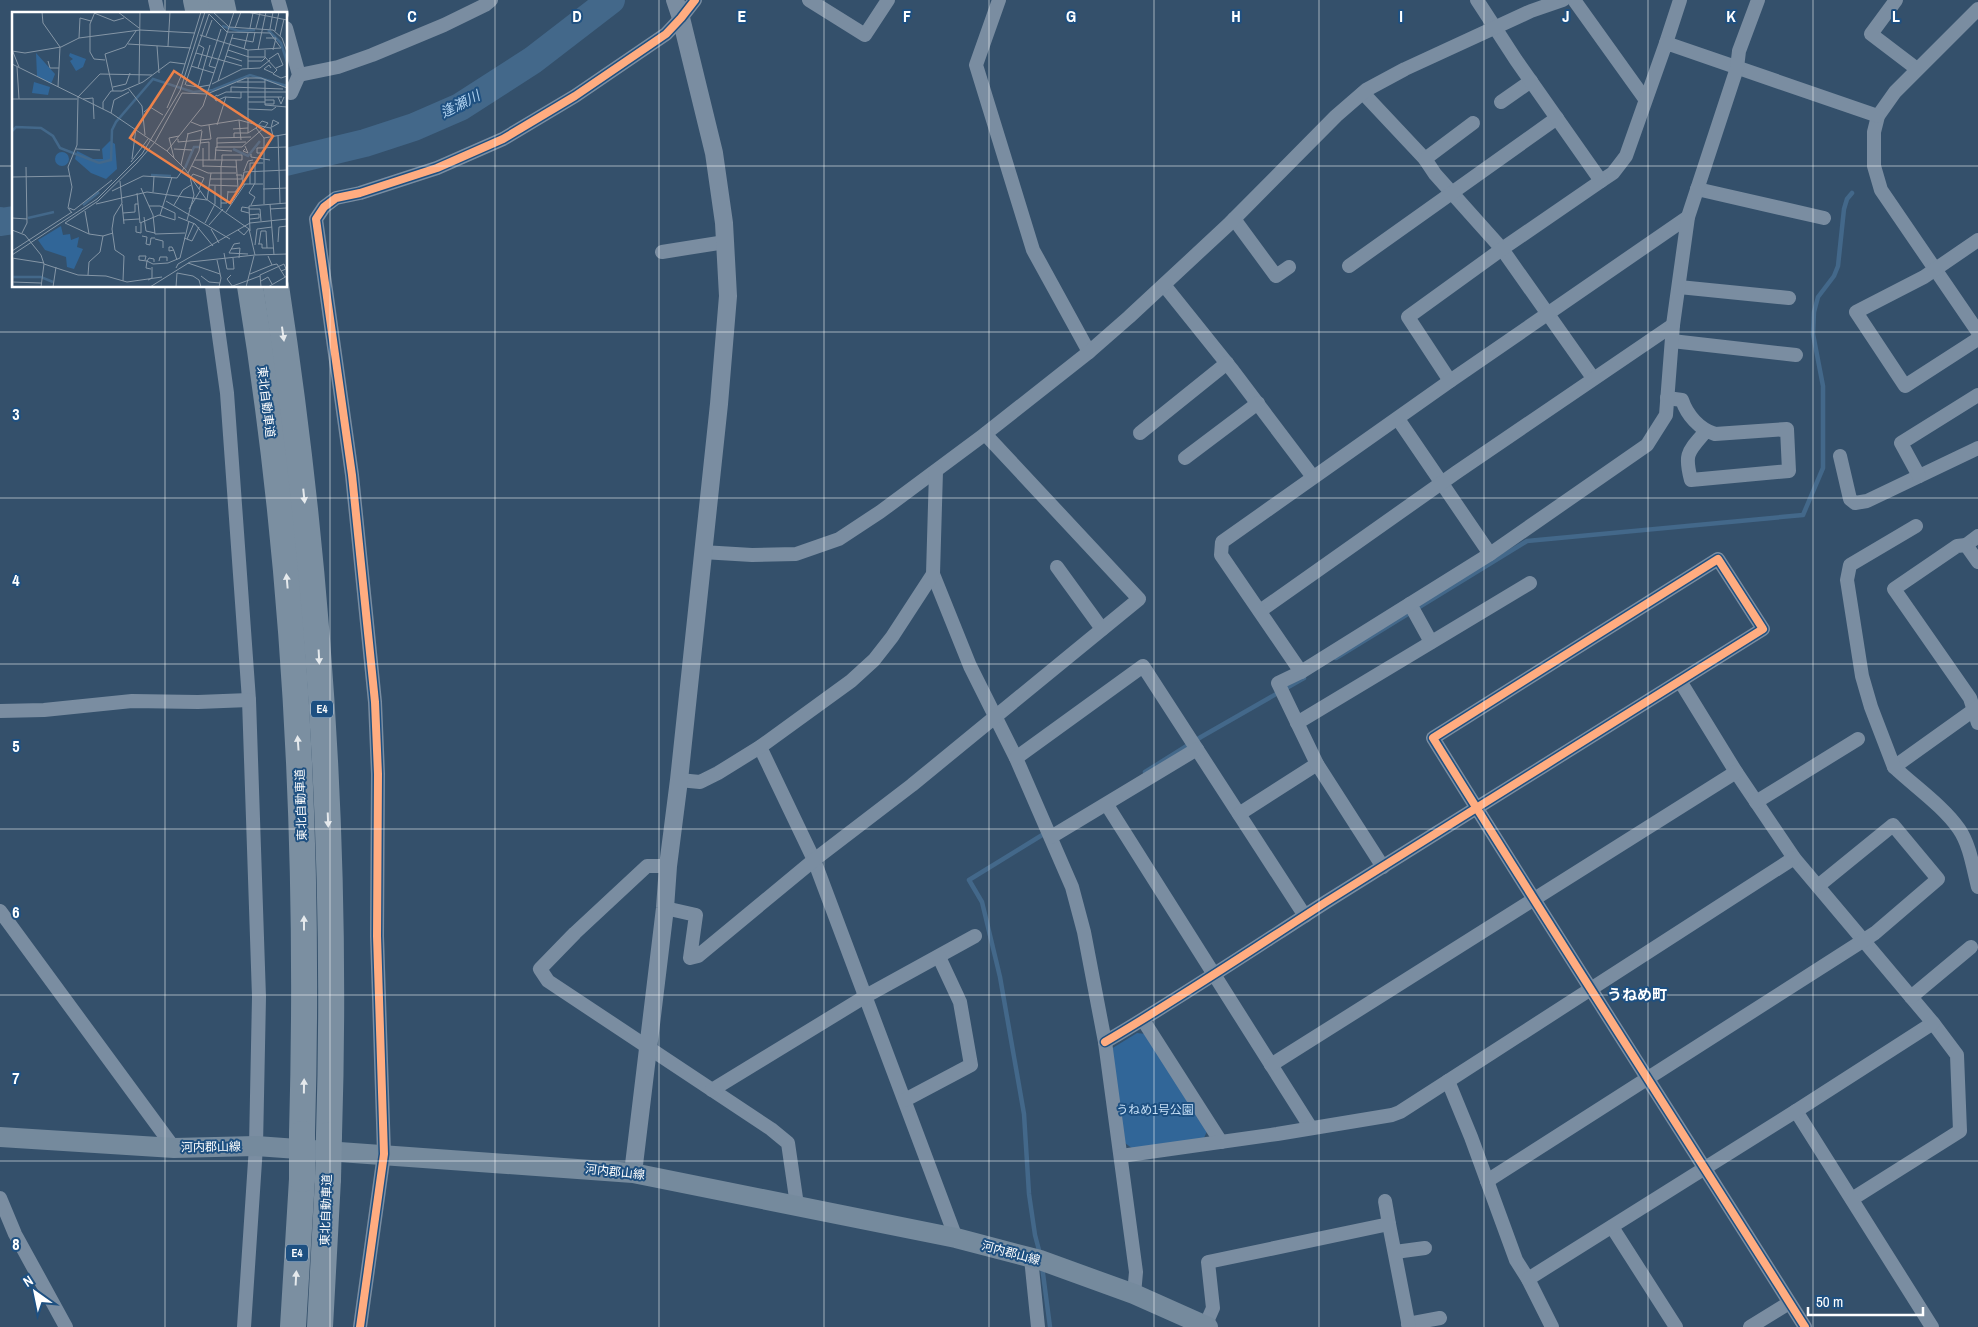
<svg xmlns="http://www.w3.org/2000/svg" width="1978" height="1327" font-family="'Archivo Narrow','Noto Sans JP',sans-serif">
<style>
.green{fill:#316698}
.lines{fill:none;stroke-linecap:round;stroke-linejoin:round}
.stream{stroke:#43688a;stroke-width:4.5}
.river{stroke:#43688a;stroke-width:28}
.minor{stroke:#7a8da1;stroke-width:14}
.tertiary{stroke:#7a8da1;stroke-width:18}
.secondary{stroke:#758a9d;stroke-width:20}
.motorway{stroke:#7b8fa1;stroke-width:26}
.motorway-bridge{stroke:#7b8fa1;stroke-width:26}
.cycleway-casing{stroke:#1e5081;stroke-width:11}
.cycleway{stroke:#ffac80;stroke-width:8}
.oneway{fill:#e5e9ec}
.grid{fill:none;stroke:#fff;stroke-width:1;stroke-opacity:0.55}
.labels{text-anchor:middle;stroke-width:4;stroke-linejoin:round;paint-order:stroke}
.shield{fill:#1e5081;stroke:#bccad9;stroke-width:1}
.shield-label{font-size:11px;font-weight:bold;fill:#fff}
.street-label{font-size:12px;fill:#fff;stroke:#1e5081}
.park-label{font-size:12px;fill:#c7e0f7;stroke:#1e5081}
.water-label{font-size:14px;font-style:italic;fill:#aed1f0;stroke:#1e5081}
.quarter-label{font-size:15px;font-weight:bold;fill:#fff;stroke:#1e5081}
.inset-river{fill:none;stroke:#43688a;stroke-width:2.5}
.inset-road{fill:none;stroke:#8596a6;stroke-width:1}
.view{fill:#ee8249;fill-opacity:0.15;stroke:#ee8249;stroke-width:2.5}
.inset-edge{fill:none;stroke:#fff;stroke-width:2.5}
.grid-label{font-size:16px;text-anchor:middle;font-weight:bold;fill:#fff;stroke:#1e5081;stroke-width:4;stroke-linejoin:round;paint-order:stroke}
</style>
<rect width="100%" height="100%" fill="#34506b"/>
<polygon class="green" points="1137,1033 1146,1034 1208,1129 1204,1138 1133,1149 1125,1143 1111,1049"/>
<g class="lines">
<g class="stream">
<polyline points="1336,658 1527,541 1803,515 1823,468 1823,386 1813,334 1814,312 1818,297 1834,276 1838,266 1844,209 1847,199 1852,193"/>
<polyline points="1145,772 1201,737 1304,678"/>
<polyline points="1040,1254 1035,1235 1029,1194 1024,1114 1000,977 982,902 969,880 1047,832"/>
<polyline points="1042,1266 1050,1327"/>
</g>
<g class="river">
<polyline points="286,162 365,143 414,127 460,107 533,60 611,0"/>
<polyline points="0,221 1,222 14,220"/>
</g>
<g class="minor">
<polyline points="155,0 158,14"/>
<polyline points="278,0 282,14"/>
<polyline points="809,0 865,35 888,0"/>
<polyline points="999,0 976,65 1033,250 1089,352"/>
<polyline points="1574,0 1645,99"/>
<polyline points="1896,0 1871,34 1917,69"/>
<polyline points="1978,9 1895,92 1878,116 1874,132 1874,166 1881,190 1978,332"/>
<polyline points="286,28 299,75 291,93"/>
<polyline points="1666,43 1680,0"/>
<polyline points="299,75 338,67 372,55 444,25 485,5 491,0"/>
<polyline points="1363,93 1425,159 1435,174 1502,249 1593,378"/>
<polyline points="1501,102 1531,81"/>
<polyline points="1425,159 1473,123"/>
<polyline points="1601,181 1613,173 1626,156 1666,43 1878,116"/>
<polyline points="1697,189 1824,218"/>
<polyline points="1234,219 1276,276 1289,267"/>
<polyline points="1978,240 1924,277 1856,312 1905,386 1978,339"/>
<polyline points="662,252 725,242"/>
<polyline points="1349,266 1557,118"/>
<polyline points="1164,285 1233,371 1313,477"/>
<polyline points="212,286 227,393 249,700 259,997 256,1146 244,1327"/>
<polyline points="1679,287 1789,298"/>
<polyline points="1672,341 1796,355"/>
<polyline points="1450,381 1408,317 1502,249 1601,181 1516,60 1477,0"/>
<path d="M 1667,398 L 1682,400 C 1687,415 1699,429 1715,434 L 1787,429 L 1789,471 L 1691,480 C 1684,453 1688,452 1706,431"/>
<polyline points="1398,419 1490,554"/>
<polyline points="1140,433 1227,363"/>
<polyline points="1840,456 1850,499 1855,503 1867,501 1978,448"/>
<polyline points="1185,458 1258,403"/>
<polyline points="1919,476 1901,443 1978,395"/>
<polyline points="1978,536 1966,545 1978,562"/>
<polyline points="1966,545 1957,546 1894,589 1970,698 1978,723"/>
<polyline points="702,552 752,555 796,554 839,539 880,512 985,434 1089,352 1129,317 1228,225 1336,116 1366,90 1405,69 1531,11 1563,0"/>
<polyline points="1057,567 1102,629"/>
<polyline points="933,574 970,666 1016,758 1072,887 1084,932 1105,1042 1136,1272 1134,1294"/>
<polyline points="1410,604 1431,642"/>
<polyline points="1260,611 1457,472 1673,325"/>
<polyline points="1301,672 1221,555 1222,542 1450,381 1688,217"/>
<polyline points="1680,681 1736,772 1794,858 1933,1023 1957,1055 1960,1131 1852,1199"/>
<path d="M 1978,707 L 1894,767 C 1914,786 1943,806 1959,829 C 1970,845 1973,868 1978,887"/>
<polyline points="0,711 44,710 132,701 198,702 249,700"/>
<polyline points="1297,723 1530,583"/>
<polyline points="760,747 814,860 956,1238"/>
<polyline points="1016,758 1143,666 1305,916"/>
<polyline points="1894,767 1871,707 1862,676 1847,580 1850,565 1916,526"/>
<polyline points="679,780 700,782 718,773 760,747 851,681 874,660 892,637 933,574 936,471"/>
<polyline points="1756,802 1858,739"/>
<polyline points="1107,805 1311,1128"/>
<polyline points="1239,814 1317,764"/>
<polyline points="1051,837 1197,749"/>
<polyline points="668,866 647,866 575,933 540,969 548,981 771,1129 788,1143 797,1205"/>
<polyline points="1383,867 1317,764 1278,683 1301,672 1490,554 1647,445 1666,415 1673,325 1688,217 1737,68 1739,51 1758,0"/>
<polyline points="665,908 696,915 690,958 698,956 814,860 912,785 1139,599 985,434"/>
<polyline points="0,911 174,1148"/>
<polyline points="1911,997 1971,947"/>
<polyline points="1143,1020 1221,1142"/>
<path d="M 1105,1042 C 1180,998 1253,949 1326,902 C 1472,811 1617,720 1763,629 L 1718,559 L 1433,738 C 1555,935 1681,1130 1805,1327"/>
<polyline points="1271,1065 1736,772"/>
<polyline points="1448,1081 1471,1137 1516,1260 1528,1279 1552,1327"/>
<polyline points="712,1090 866,996 975,936"/>
<polyline points="905,1100 971,1065 960,1002 939,957"/>
<polyline points="1796,1111 1932,1327"/>
<polyline points="1121,1156 1277,1134 1392,1115 1400,1112 1794,858"/>
<polyline points="1487,1181 1875,933 1938,879 1893,825 1818,886"/>
<polyline points="0,1198 15,1234 66,1327"/>
<polyline points="1385,1201 1389,1224"/>
<polyline points="1612,1227 1676,1327"/>
<polyline points="1395,1252 1425,1248"/>
<polyline points="1031,1258 1038,1327"/>
<polyline points="1528,1279 1796,1111 1933,1023"/>
<polyline points="1408,1324 1440,1318"/>
<polyline points="1205,1326 1213,1308 1208,1262 1389,1224 1409,1327"/>
<polyline points="360,1327 384,1154 377,936 378,774 375,702 352,475 316,219 324,207 336,198 360,193 437,168 503,139 575,96 666,34 681,18 695,0"/>
<polyline points="1750,1327 1789,1303"/>
</g>
<polyline class="tertiary" points="633,1173 665,908 668,866 679,780 719,404 728,296 724,223 714,153 681,18 675,0"/>
<polyline class="secondary" points="0,1137 174,1148 256,1146 633,1173 956,1238 1040,1260 1134,1294 1208,1327"/>
<g class="motorway">
<polyline points="196,0 199,14"/>
<polyline points="221,0 224,14"/>
<path d="M 250,286 C 296,566 310,851 302,1134"/>
<path d="M 276,286 C 319,567 338,851 329,1135"/>
<polyline points="293,1327 302,1179"/>
<polyline points="320,1327 328,1179"/>
</g>
<g class="motorway-bridge">
<polyline points="302,1179 302,1134"/>
<polyline points="328,1179 329,1135"/>
</g>
<g class="cycleway-casing">
<g id="cycleway">
<path d="M 1105,1042 C 1180,998 1253,949 1326,902 C 1472,811 1617,720 1763,629 L 1718,559 L 1433,738 C 1555,935 1681,1130 1805,1327"/>
<polyline points="360,1327 384,1154 377,936 378,774 375,702 352,475 316,219 324,207 336,198 360,193 437,168 503,139 575,96 666,34 681,18 695,0"/>
</g>
</g>
<use href="#cycleway" class="cycleway"/>
</g>
<defs><path id="oneway-solid" d="M-6-.8H1V-3.2L6.5 0L1 3.2V.8H-6Z" transform="scale(1.25)"/></defs>
<g class="oneway">
<use href="#oneway-solid" transform="translate(283 334) rotate(82)"/>
<use href="#oneway-solid" transform="translate(304 496) rotate(84)"/>
<use href="#oneway-solid" transform="translate(287 581) rotate(-95)"/>
<use href="#oneway-solid" transform="translate(319 657) rotate(87)"/>
<use href="#oneway-solid" transform="translate(298 743) rotate(-94)"/>
<use href="#oneway-solid" transform="translate(328 820) rotate(88)"/>
<use href="#oneway-solid" transform="translate(304 923) rotate(-90)"/>
<use href="#oneway-solid" transform="translate(304 1086) rotate(-89)"/>
<use href="#oneway-solid" transform="translate(296 1278) rotate(-87)"/>
</g>
<path class="grid" d="M 165,0 L 165,14M 330,0 L 330,1327M 495,0 L 495,1327M 659,0 L 659,1327M 824,0 L 824,1327M 989,0 L 989,1327M 1154,0 L 1154,1327M 1319,0 L 1319,1327M 1484,0 L 1484,1327M 1648,0 L 1648,1327M 1813,0 L 1813,1327M 0,166 L 14,166M 286,166 L 1978,166M 165,286 L 165,1327M 0,332 L 1978,332M 0,498 L 1978,498M 0,664 L 1978,664M 0,829 L 1978,829M 0,995 L 1978,995M 0,1161 L 1978,1161"/>
<g class="labels">
<g class="shield">
<rect x="311" y="700.5" width="22" height="17" rx="4"/>
<rect x="286" y="1244.5" width="22" height="17" rx="4"/>
</g>
<g class="shield-label">
<text x="322" y="713">E4</text>
<text x="297" y="1257">E4</text>
</g>
<g class="street-label">
<text transform="translate(266 402) rotate(83)" y="4">東北自動車道</text>
<text transform="translate(301 805) rotate(-92)" y="4">東北自動車道</text>
<text transform="translate(211 1147) rotate(-1)" y="4">河内郡山線</text>
<text transform="translate(615 1172) rotate(6)" y="4">河内郡山線</text>
<text transform="translate(326 1210) rotate(-88)" y="4">東北自動車道</text>
<text transform="translate(1011 1253) rotate(15)" y="4">河内郡山線</text>
</g>
<g class="park-label">
<text x="1155" y="1114">うねめ1号公園</text>
</g>
<g class="water-label">
<text transform="translate(460 104) rotate(-27)" y="5">逢瀬川</text>
</g>
<g class="quarter-label">
<text x="1637" y="1000">うねめ町</text>
</g>
</g>
<g transform="translate(12 12)">
<rect width="275" height="275" fill="#34506b"/>
<path d="M 24,41 L 43,62 L 39,72 L 25,64 ZM 58,41 L 74,47 L 71,55 L 64,59 L 58,49 L 61,47 L 57,44 ZM 22,70 L 38,75 L 36,83 L 20,81 ZM 98,129 L 103,132 L 105,157 L 94,167 L 79,161 L 63,147 L 65,139 L 81,147 L 91,147 L 90,137 ZM43 147a7 7 0 1 1 14 0a7 7 0 1 1-14 0ZM 49,214 L 51,223 L 58,222 L 59,228 L 67,225 L 65,235 L 71,237 L 62,257 L 55,255 L 54,245 L 33,238 L 26,228 Z" fill="#316698"/>
<path class="inset-river" d="M 210,14 L 227,19 L 243,18M 256,18 L 269,31 L 275,50M 0,119 L 4,115 L 29,116 L 41,124 L 48,136 L 87,151 L 99,148 L 100,118 L 104,110 L 141,67 L 181,80 L 201,78 L 238,63 L 275,74M 221,137 L 236,144 L 248,129M 173,156 L 182,135 L 187,135M 139,163 L 159,164M 71,193 L 87,180M 16,206 L 42,200M 1,265 L 29,265 L 41,270"/>
<path class="inset-road" d="M 30,0 L 31,11 L 48,35 L 46,75M 83,0 L 78,12 L 78,40 L 82,47 L 93,48M 106,0 L 127,16M 201,0 L 217,15 L 261,18 L 270,26 L 275,40M 235,0 L 275,8M 82,1 L 102,9 L 112,6M 223,16 L 229,0M 238,16 L 241,1M 244,16 L 248,1M 258,17 L 261,0M 263,19 L 267,0M 188,23 L 236,38 L 269,36M 194,24 L 200,8M 268,24 L 272,7M 67,26 L 68,6 L 79,9M 220,26 L 241,30 L 243,20M 254,26 L 264,26 L 261,38M 116,32 L 179,36M 145,34 L 147,61M 156,34 L 158,0M 232,37 L 236,21M 216,38 L 237,45 L 253,45M 246,38 L 254,0M 253,38 L 253,45 L 265,58M 0,39 L 13,41 L 49,35 L 67,26 L 128,18 L 183,21M 1,40 L 7,55M 184,41 L 230,54M 214,44 L 230,49M 257,47 L 266,41 L 271,53 L 264,56M 36,49 L 38,56 L 47,56M 236,49 L 250,49 L 254,45M 0,52 L 99,101 L 155,139 L 173,157 L 194,187 L 237,217 L 243,243 L 275,242M 179,54 L 202,61M 5,55 L 7,87M 186,56 L 192,36 L 187,33M 204,56 L 197,54 L 209,17M 259,56 L 257,53 L 252,57 L 261,61M 236,57 L 236,38M 265,58 L 261,62 L 269,66 L 275,64M 253,67 L 253,93 L 275,95M 206,69 L 221,22M 225,70 L 253,70M 127,71 L 128,0M 200,72 L 230,57 L 248,56 L 258,48M 173,73 L 197,2 L 215,20 L 258,21 L 269,36M 174,73 L 186,75 L 198,73M 101,75 L 114,72 L 118,61M 186,75 L 198,33M 116,76 L 130,94 L 133,123M 101,79 L 93,42 L 113,35 L 124,19M 219,80 L 219,75 L 271,77M 205,83 L 202,85 L 204,89 L 213,85 L 229,86 L 229,80M 205,84 L 214,80 L 275,80M 236,85 L 270,85M 266,85 L 269,92 L 272,85M 0,87 L 65,87M 71,87 L 81,86 L 82,107M 253,88 L 262,88 L 262,92 L 253,92M 236,90 L 253,90M 155,96 L 170,62 L 189,0M 91,97 L 91,90 L 99,79 L 110,79 L 131,70 L 158,50 L 173,52M 236,97 L 260,98 L 264,95M 132,100 L 138,95 L 151,103M 99,101 L 102,88 L 117,80M 227,108 L 229,128M 179,110 L 189,114 L 227,108 L 253,115 L 230,135 L 204,135 L 203,148M 205,113 L 214,85M 244,116 L 250,109 L 256,111 L 253,115 L 259,116 L 261,124M 259,116 L 261,108 L 267,111 L 260,115M 221,117 L 236,116M 236,121 L 244,116 L 252,126M 175,122 L 190,118M 266,123 L 268,191M 222,126 L 222,121 L 236,121 L 236,66M 252,126 L 275,122M 166,127 L 166,130 L 199,127 L 197,113M 188,131 L 197,130 L 197,148M 205,131 L 234,130M 233,134 L 236,141 L 231,139 L 233,137M 205,136 L 205,126 L 239,125M 64,137 L 88,138M 162,137 L 180,138M 203,138 L 220,139M 155,139 L 191,94 L 222,0M 250,141 L 245,141 L 245,136 L 275,135M 239,142 L 239,145 L 258,148M 162,146 L 157,126 L 167,124M 120,147 L 124,116M 183,148 L 230,148 L 230,143 L 210,143 L 210,148 L 209,155 L 209,196M 119,150 L 136,127M 169,153 L 176,122M 180,154 L 196,161 L 224,161M 191,154 L 224,155M 191,155 L 191,136M 232,159 L 236,149 L 241,148M 176,161 L 187,139 L 190,119M 0,165 L 58,164M 179,165 L 181,162 L 192,166 L 187,177M 198,167 L 230,167 L 230,163 L 224,163M 108,169 L 110,191 L 102,204 L 100,217 L 103,238 L 112,244 L 111,269M 233,172 L 230,172 L 232,160 L 275,158M 238,172 L 238,151 L 243,151M 197,173 L 225,174M 129,176 L 141,203 L 143,222 L 173,221M 251,177 L 275,176M 100,179 L 131,164 L 165,166 L 172,156M 141,180 L 142,164M 216,180 L 223,180 L 226,176 L 224,148M 125,181 L 128,211 L 147,203 L 163,208 L 163,201 L 148,194 L 137,194M 154,189 L 218,227M 209,191 L 215,191 L 216,179M 84,192 L 135,180 L 195,188 L 199,161M 110,192 L 112,212M 252,192 L 252,126M 258,192 L 262,243M 162,193 L 171,178 L 179,173M 239,193 L 243,185 L 237,181 L 243,171 L 243,151 L 251,151M 57,196 L 62,198 L 100,168M 237,196 L 230,195 L 229,199 L 237,201M 177,197 L 188,179M 237,197 L 248,197 L 249,209M 258,197 L 274,196M 73,199 L 77,222M 214,200 L 233,172 L 251,172M 60,201 L 56,196 L 60,175 L 56,155 L 65,133 L 66,85 L 88,62 L 140,63M 111,201 L 123,200 L 123,192 L 126,192M 148,203 L 160,165M 237,203 L 247,202 L 247,206 L 238,207M 132,205 L 134,219 L 143,221M 166,205 L 183,212 L 201,234M 0,206 L 15,207M 111,208 L 127,207M 175,208 L 182,183 L 178,165M 193,211 L 203,192 L 203,174M 197,213 L 211,197M 124,214 L 124,220 L 129,221 L 129,211M 199,217 L 207,231M 0,218 L 13,223 L 29,243 L 32,252 L 29,275M 226,218 L 232,223 L 237,217M 238,219 L 237,194 L 275,191M 10,221 L 15,211 L 14,155M 101,221 L 91,224 L 77,222 L 53,211 L 86,189 L 125,151 L 143,130 L 170,81 L 195,82 L 234,66 L 249,66 L 275,76M 130,224 L 135,225 L 134,232 L 138,233 L 139,226 L 143,226M 172,226 L 180,229 L 187,215M 143,227 L 151,229 L 151,236M 175,227 L 182,211M 266,230 L 267,215 L 275,214M 228,231 L 222,232 L 217,241 L 236,242M 246,232 L 250,232 L 250,236 L 261,236M 247,232 L 249,219 L 254,219 L 255,236M 243,233 L 245,217 L 260,215M 219,237 L 228,236 L 227,246M 162,238 L 157,239 L 157,235 L 160,235 L 162,239 L 165,248M 0,239 L 60,200M 212,241 L 215,257 L 222,257 L 221,246M 0,243 L 85,187 L 130,142 L 168,79 L 193,0M 256,244 L 260,253 L 265,252 L 273,265M 0,246 L 32,251M 133,248 L 134,244 L 127,244 L 127,248 L 135,249 L 134,256 L 139,257M 205,248 L 209,266 L 207,275M 147,249 L 148,245 L 155,245 L 155,249M 142,250 L 142,247 L 137,246 L 135,249 L 141,252 L 156,251 L 168,246 L 177,209M 176,251 L 208,262M 32,252 L 66,263 L 94,264 L 115,270 L 150,265M 164,256 L 166,252 L 238,211 L 275,207M 238,262 L 260,253M 76,263 L 77,250 L 88,240 L 91,224M 219,263 L 215,267 L 221,275M 189,264 L 197,270 L 208,271M 136,268 L 140,266 L 140,255M 249,269 L 256,265 L 260,272M 0,270 L 29,271M 1,275 L 1,247M 41,275 L 44,255M 138,275 L 178,250 L 243,243M 164,275 L 165,261 L 181,264 L 187,268 L 189,275M 218,275 L 248,264M 234,275 L 242,244M 249,275 L 248,263 L 272,252 L 274,257 L 269,259M 256,275 L 275,264"/>
<path class="view" d="M 162,59 L 261,124 L 218,191 L 118,126 Z"/>
<rect width="275" height="275" class="inset-edge"/>
</g>
<g class="grid-label">
<text x="412" y="22">C</text>
<text x="577" y="22">D</text>
<text x="742" y="22">E</text>
<text x="907" y="22">F</text>
<text x="1071" y="22">G</text>
<text x="1236" y="22">H</text>
<text x="1401" y="22">I</text>
<text x="1566" y="22">J</text>
<text x="1731" y="22">K</text>
<text x="1896" y="22">L</text>
<text x="16" y="420">3</text>
<text x="16" y="586">4</text>
<text x="16" y="752">5</text>
<text x="16" y="918">6</text>
<text x="16" y="1084">7</text>
<text x="16" y="1250">8</text>
</g>
<g transform="translate(35 1292) rotate(327)" stroke="#1e5081" stroke-width="4" paint-order="stroke">
<path d="M0-4L9 19L0 12L-9 19Z" fill="#ffffff"/>
<text y="-8" font-size="14" font-weight="bold" text-anchor="middle" fill="#ffffff">N</text>
</g>
<path d="M1808 1307v8h115v-8" fill="none" stroke="#ffffff" stroke-width="2.5"/>
<text x="1816" y="1307" font-size="15" fill="#ffffff" stroke="#1e5081" stroke-width="4" paint-order="stroke">50 m</text>
</svg>
